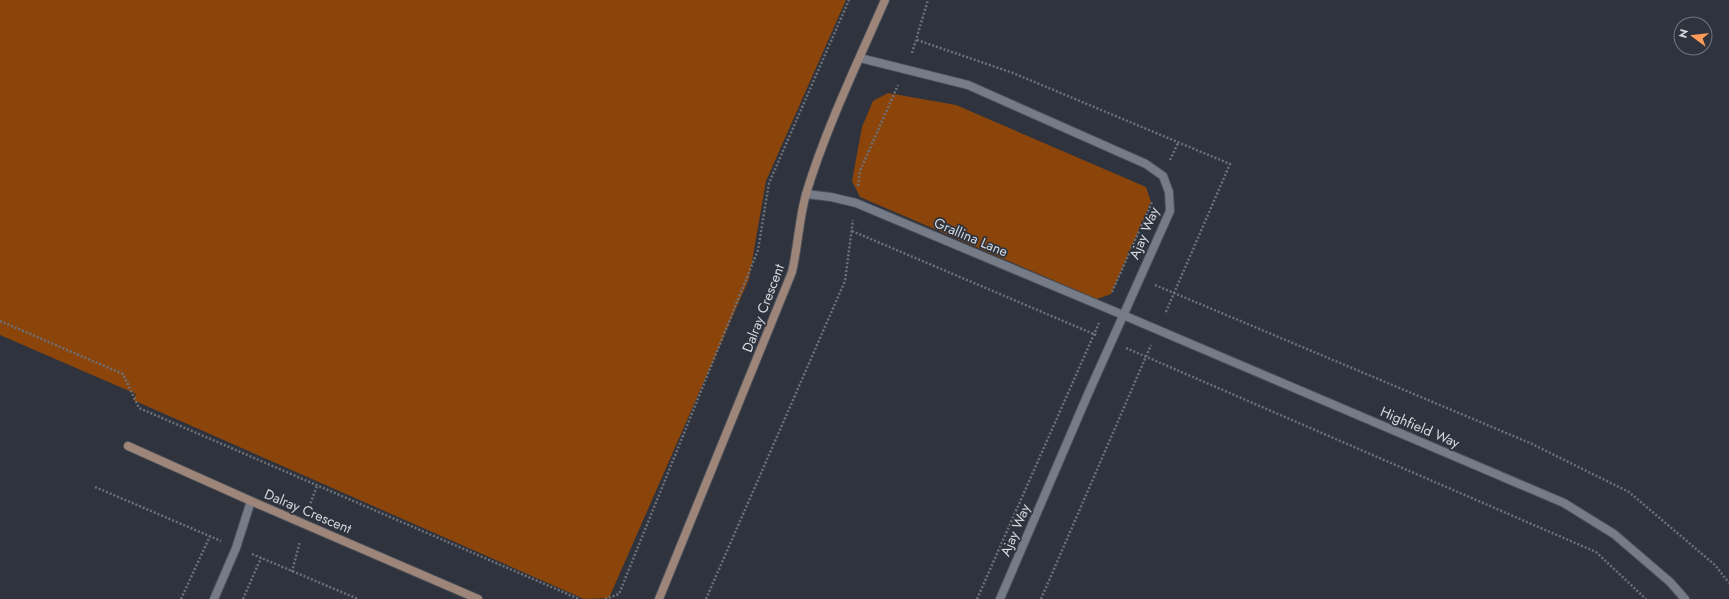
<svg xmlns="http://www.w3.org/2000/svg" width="1729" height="599" font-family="Jost,sans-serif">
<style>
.green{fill:#8b450b}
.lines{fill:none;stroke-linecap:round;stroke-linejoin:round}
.lane-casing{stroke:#4b4f58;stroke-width:10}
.street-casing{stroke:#4b4f58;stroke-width:10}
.secondary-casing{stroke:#4b4f58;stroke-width:10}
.path{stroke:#6c7079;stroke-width:2.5;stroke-dasharray:2 2;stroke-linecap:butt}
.lane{stroke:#757b87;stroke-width:8}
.street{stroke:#757b87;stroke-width:8}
.secondary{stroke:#9e8579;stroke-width:8}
.labels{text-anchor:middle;stroke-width:3.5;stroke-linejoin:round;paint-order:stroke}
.street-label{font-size:14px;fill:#d5d8df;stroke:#2e333d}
</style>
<rect width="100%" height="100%" fill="#2e333d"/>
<g class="green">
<polygon points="0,0 846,0 766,181 749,279 609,598 584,599 133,400 136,394 0,335"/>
<polygon points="888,93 956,105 1146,187 1151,202 1111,294 1097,299 860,197 852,181 862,127 873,101"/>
</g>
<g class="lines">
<g class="lane-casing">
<polyline id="lane" points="806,194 831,197 856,203 1123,315"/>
</g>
<g class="street-casing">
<g id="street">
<polyline points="860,58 968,85 1146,164 1163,176 1169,192 1170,211 1088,394 1000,599"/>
<polyline points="1123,315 1564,503 1614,534 1670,582 1685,599"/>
<polyline points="214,599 236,548 251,501"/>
</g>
</g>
<g class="secondary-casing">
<g id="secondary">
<polyline points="128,446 251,501 478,599"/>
<path d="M 659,599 L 792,272 C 798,246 799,219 806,194 C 826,128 857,64 885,0"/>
</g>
</g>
<g class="path">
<polyline points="917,40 1013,73 1230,164 1165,314"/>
<polyline points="912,53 928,0"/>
<polyline points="1170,160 1178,143"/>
<polyline points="858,186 860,171 898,85"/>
<polyline points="852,231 1096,335"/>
<polyline points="1155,285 1530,443 1629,492 1715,565 1729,583"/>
<polyline points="1112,292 1152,202"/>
<polyline points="0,321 123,374 139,408 579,599"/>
<polyline points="1126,348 1596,552 1646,599"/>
<polyline points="95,487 221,541"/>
<polyline points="309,507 317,486"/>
<polyline points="252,554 358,599"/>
<polyline points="292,572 300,541"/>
<polyline points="181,599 210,536"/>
<polyline points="243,599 261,558"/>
<polyline points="605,599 619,594 758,250 769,183 849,0"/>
<polyline points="706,599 845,281 853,220"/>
<polyline points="977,599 1099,323"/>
<polyline points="1041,599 1151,345"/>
</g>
<use href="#lane" class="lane"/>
<use href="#street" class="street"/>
<use href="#secondary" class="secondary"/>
</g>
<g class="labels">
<g class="street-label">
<text transform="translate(1144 233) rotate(-67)" y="5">Ajay Way</text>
<text transform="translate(971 237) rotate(23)" y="5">Grallina Lane</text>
<text transform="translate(763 308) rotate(-69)" y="5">Dalray Crescent</text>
<text transform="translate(1420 427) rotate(23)" y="5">Highfield Way</text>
<text transform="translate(308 511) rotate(23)" y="5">Dalray Crescent</text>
<text transform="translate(1015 530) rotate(-67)" y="5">Ajay Way</text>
</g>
</g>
<g transform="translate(1693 36) rotate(285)"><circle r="19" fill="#2e333d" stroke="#71757e"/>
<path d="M0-3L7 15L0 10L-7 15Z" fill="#fe9b59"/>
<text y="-6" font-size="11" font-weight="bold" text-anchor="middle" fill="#d5d8df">N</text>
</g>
</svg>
